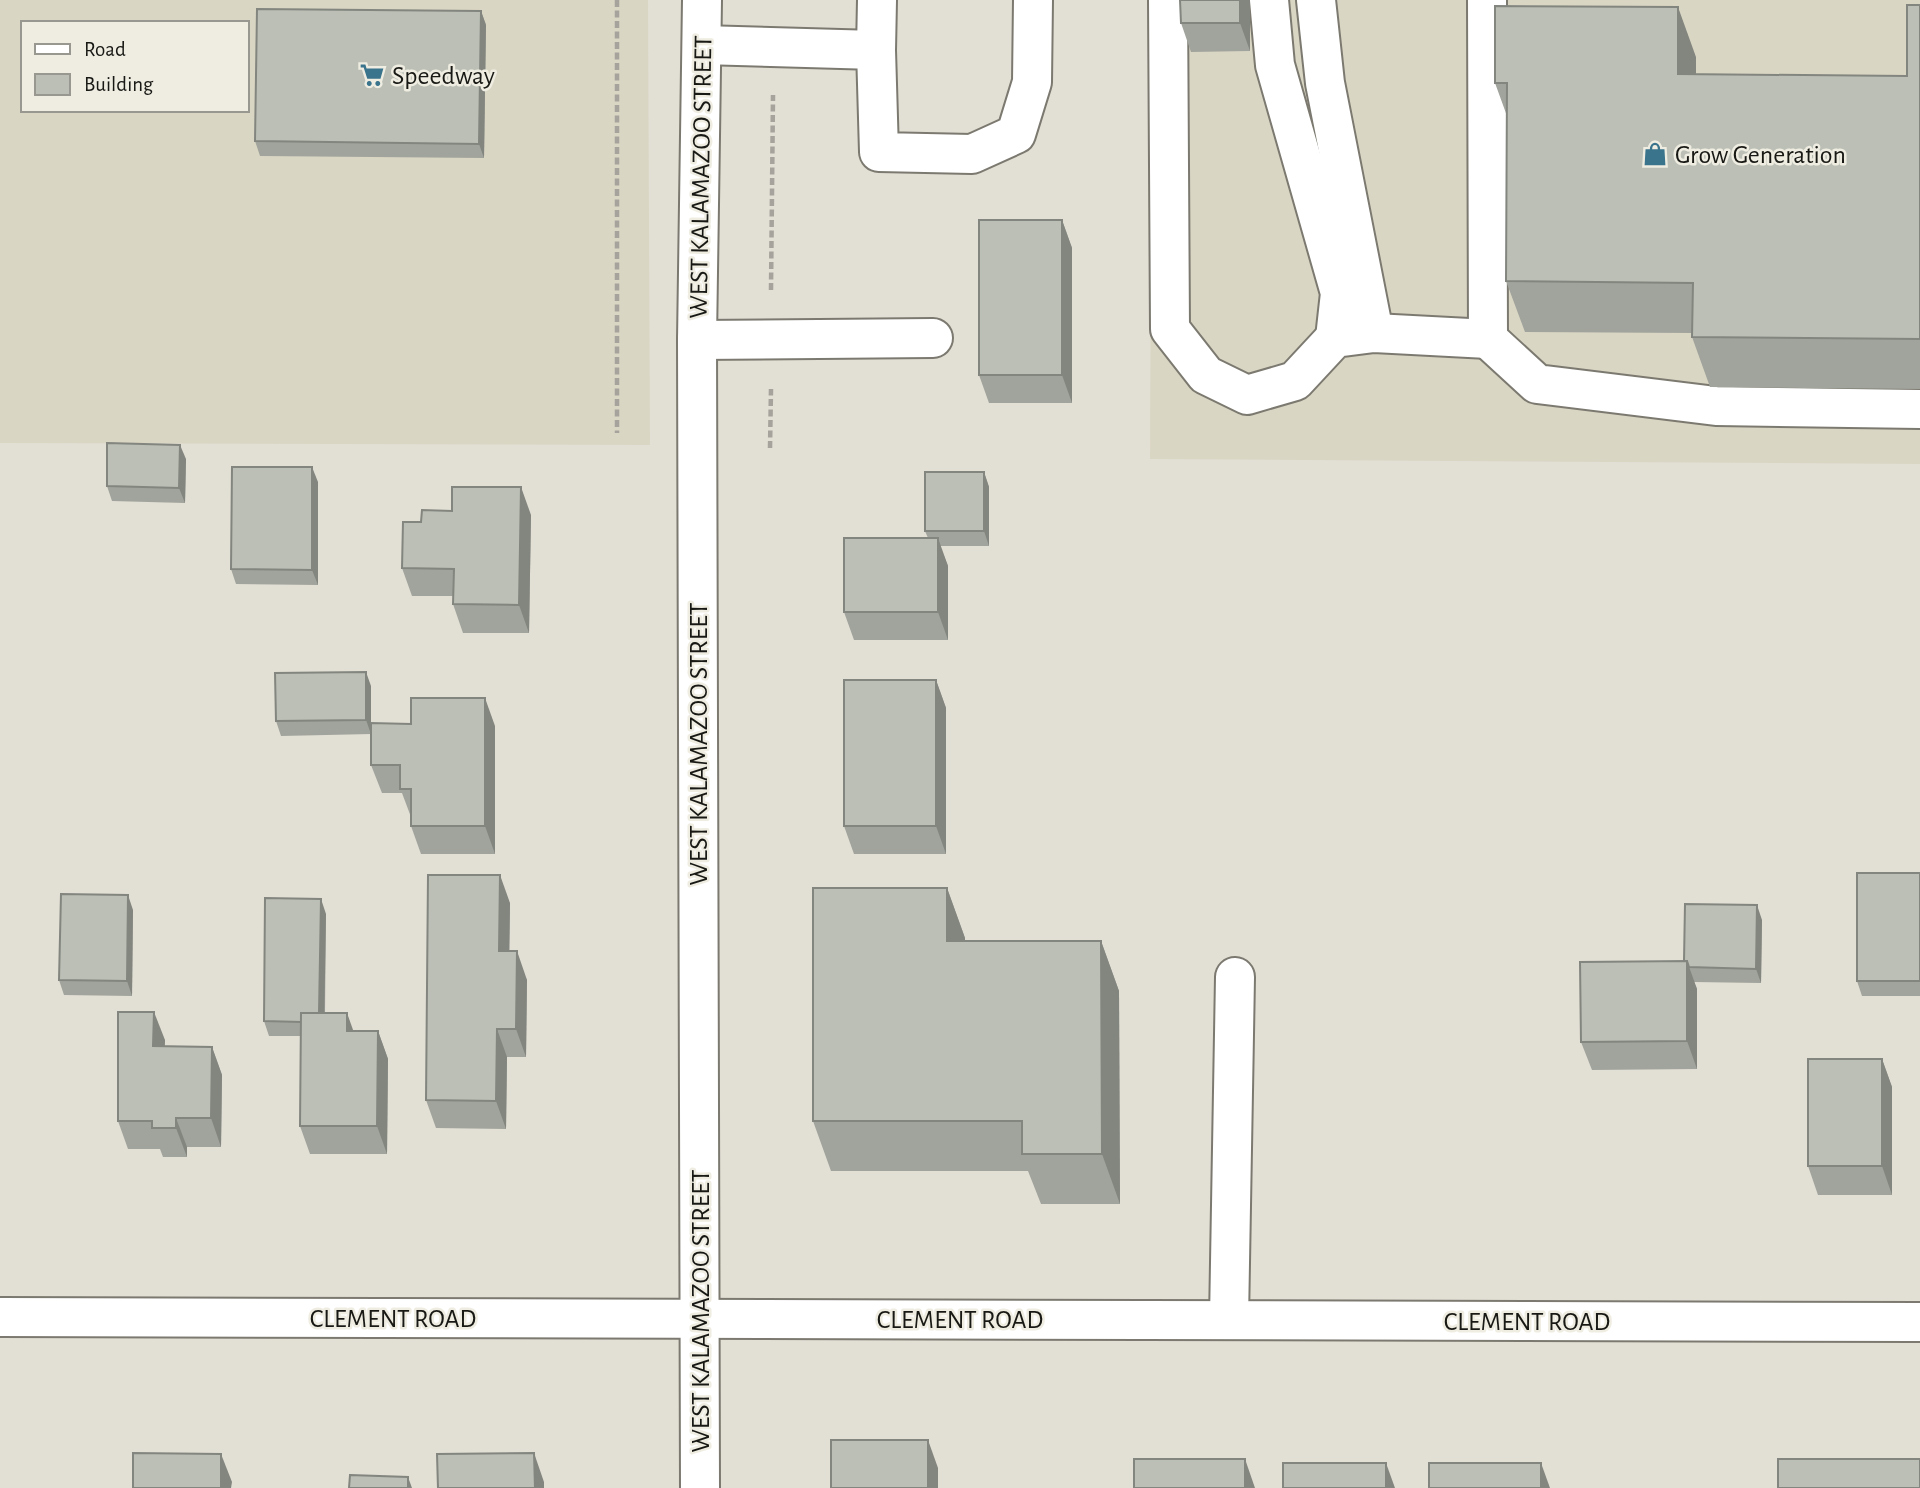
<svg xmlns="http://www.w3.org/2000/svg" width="1920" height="1488" font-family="'Alegreya Sans',sans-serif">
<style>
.built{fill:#dad6c4;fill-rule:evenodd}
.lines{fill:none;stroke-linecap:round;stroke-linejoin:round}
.minor-casing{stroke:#7c7a70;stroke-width:42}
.path{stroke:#a5a39b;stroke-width:4.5;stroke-dasharray:7 3.5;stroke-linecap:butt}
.minor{stroke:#fff;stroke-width:38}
.wall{fill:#a1a49c}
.shaded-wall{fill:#83867f}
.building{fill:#bbbfb5;stroke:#83867f;stroke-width:2}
.labels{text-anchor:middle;stroke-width:5;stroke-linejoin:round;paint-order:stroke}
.poi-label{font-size:26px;fill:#181814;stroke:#efede2;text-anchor:start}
.street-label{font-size:26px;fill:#181814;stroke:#efede2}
</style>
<rect width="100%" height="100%" fill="#e2dfd5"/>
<g class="built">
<path d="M 0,0 L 648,0 L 650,445 L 0,443 ZM 23,23 L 247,23 L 247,110 L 23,110 Z"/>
<polygon points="1152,0 1920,0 1920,464 1150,459"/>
</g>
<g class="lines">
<g class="minor-casing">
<g id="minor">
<polyline points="1168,0 1170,329 1206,375 1247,395 1295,381 1335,338 1374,333 1488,339 1487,0"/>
<polyline points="1269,0 1275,65 1340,293 1335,338"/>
<polyline points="1316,0 1325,83 1374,333"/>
<polyline points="702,45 876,50 879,152 972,154 1016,134 1032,82 1033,0"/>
<polyline points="876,50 877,0"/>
<polyline points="1488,339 1537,384 1716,406 1920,409"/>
<polyline points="697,340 933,338"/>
<polyline points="0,1317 1920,1322"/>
<polyline points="1229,1320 1235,977"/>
<polyline points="700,1488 697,340 702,0"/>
</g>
</g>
<g class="path">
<polyline points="617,0 617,433"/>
<polyline points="771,290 773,95"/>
<polyline points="770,448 771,389"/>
</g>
<use href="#minor" class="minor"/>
</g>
<g class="wall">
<polygon points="1250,0 1250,51 1191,52 1181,23"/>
<polygon points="1920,5 1920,389 1710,387 1692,337 1692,333 1525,332 1506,281 1507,116 1495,83 1696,57 1696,74 1907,76"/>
<polygon points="481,11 486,25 484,158 260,156 255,141"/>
<polygon points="1062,220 1072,248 1072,403 989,403 979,375"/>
<polygon points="186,459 185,503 112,501 107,486"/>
<polygon points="984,472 989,487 989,546 940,546 948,566 948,640 854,640 844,612 928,538 925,531"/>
<polygon points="318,482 318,585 236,584 231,569"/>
<polygon points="531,515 529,633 463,633 453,604 453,596 412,596 402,568"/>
<polygon points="936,680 946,708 946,854 854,854 844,826"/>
<polygon points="371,686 371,734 281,736 276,721"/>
<polygon points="495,726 495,854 421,854 411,826 411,817 402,793 382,793 371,765"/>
<polygon points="1920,873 1920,996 1862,996 1857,981"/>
<polygon points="947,888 965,938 965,941 1101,941 1119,991 1120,1204 1041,1204 1028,1171 831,1171 813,1121"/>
<polygon points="510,903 509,951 527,980 526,1057 507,1057 506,1129 436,1128 426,1100"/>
<polygon points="133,910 132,996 64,995 59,980"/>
<polygon points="326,914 325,1013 353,1031 378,1031 388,1059 387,1154 310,1154 300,1126 300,1036 269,1036 264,1021"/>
<polygon points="1762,920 1761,983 1694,982 1697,989 1697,1069 1592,1070 1581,1042 1684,961"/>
<polygon points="165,1040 164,1046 212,1047 222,1075 221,1147 187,1147 187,1157 163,1157 160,1149 128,1149 118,1121"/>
<polygon points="1882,1059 1892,1087 1892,1195 1818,1195 1808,1166"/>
</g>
<g class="shaded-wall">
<polygon points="1240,0 1250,0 1250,51 1240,23"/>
<polygon points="1678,7 1696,57 1696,124 1678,74"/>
<polygon points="481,11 486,25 484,158 479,144"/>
<polygon points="1062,220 1072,248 1072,403 1062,375"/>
<polygon points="180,445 186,459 185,503 179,488"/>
<polygon points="312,467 318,482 318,585 312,570"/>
<polygon points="984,472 989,487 989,546 984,531"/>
<polygon points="521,487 531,515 529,633 519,605"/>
<polygon points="938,538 948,566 948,640 938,612"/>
<polygon points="366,672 371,686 371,734 366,720"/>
<polygon points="936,680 946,708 946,854 936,826"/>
<polygon points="485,698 495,726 495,854 485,826"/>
<polygon points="500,875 510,903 509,980 499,951"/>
<polygon points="947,888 965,938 965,991 947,941"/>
<polygon points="128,895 133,910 132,996 127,981"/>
<polygon points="321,899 326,914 324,1037 319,1022"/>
<polygon points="1757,905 1762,920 1761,983 1756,969"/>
<polygon points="1101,941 1119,991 1120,1204 1102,1154"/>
<polygon points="517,951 527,980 526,1057 516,1029"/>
<polygon points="1687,961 1697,989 1697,1069 1687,1041"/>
<polygon points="154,1012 165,1040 164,1074 153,1046"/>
<polygon points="347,1013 357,1041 347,1031"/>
<polygon points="497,1029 507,1057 506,1129 496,1101"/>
<polygon points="378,1031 388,1059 387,1154 377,1126"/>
<polygon points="212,1047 222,1075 221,1147 211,1118"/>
<polygon points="1882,1059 1892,1087 1892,1195 1882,1166"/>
<polygon points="176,1118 187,1147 187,1157 176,1128"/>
<polygon points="928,1440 938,1468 938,1488 928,1488"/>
<polygon points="534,1453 544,1482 544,1488 535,1488"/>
<polygon points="221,1454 232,1482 231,1488 221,1488"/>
<polygon points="1245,1459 1255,1488 1245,1488"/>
<polygon points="1386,1463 1395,1488 1386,1488"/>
<polygon points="1541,1463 1550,1488 1541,1488"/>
<polygon points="408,1477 412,1488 408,1488"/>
</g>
<g class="building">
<polygon points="1180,0 1240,0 1240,23 1181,23"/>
<polygon points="1907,5 1920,5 1920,339 1692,337 1693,283 1506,281 1507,83 1495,83 1495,6 1678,7 1678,74 1907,76"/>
<polygon points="257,9 481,11 479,144 255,141"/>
<rect x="979" y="220" width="83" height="155"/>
<polygon points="107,443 180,445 179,488 107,486"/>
<polygon points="232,467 312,467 312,570 231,569"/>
<rect x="925" y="472" width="59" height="59"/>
<polygon points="452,487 521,487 519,605 453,604 454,569 402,568 403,522 421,522 422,510 452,511"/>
<rect x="844" y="538" width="94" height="74"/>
<polygon points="366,672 366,720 276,721 275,673"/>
<rect x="844" y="680" width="92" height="146"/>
<polygon points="411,698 485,698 485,826 411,826 411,789 400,789 400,765 371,765 371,723 411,724"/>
<rect x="1857" y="873" width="63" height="108"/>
<polygon points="428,875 500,875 499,951 517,951 516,1029 497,1029 496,1101 426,1100"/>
<polygon points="813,888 947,888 947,941 1101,941 1102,1154 1022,1154 1022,1121 813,1121"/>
<polygon points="61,894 128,895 127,981 59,980"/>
<polygon points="265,898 321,899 319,1013 301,1013 301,1022 264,1021"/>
<polygon points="1685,904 1757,905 1756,969 1689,967 1687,961 1684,961"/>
<polygon points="1687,961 1687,1041 1581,1042 1580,962"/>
<polygon points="118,1012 154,1012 153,1046 212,1047 211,1118 176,1118 176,1128 152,1128 152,1121 118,1121"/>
<polygon points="301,1013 347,1013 347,1031 378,1031 377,1126 300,1126"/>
<rect x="1808" y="1059" width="74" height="107"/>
<rect x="831" y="1440" width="97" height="48"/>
<polygon points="133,1453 221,1454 221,1488 133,1488"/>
<polygon points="534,1453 535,1488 438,1488 437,1454"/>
<rect x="1134" y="1459" width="111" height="29"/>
<rect x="1778" y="1459" width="142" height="29"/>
<rect x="1283" y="1463" width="103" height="25"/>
<rect x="1429" y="1463" width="112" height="25"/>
<polygon points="350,1475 408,1477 408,1488 349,1488"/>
</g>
<defs>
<g id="supermarket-bare" transform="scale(1.89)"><path d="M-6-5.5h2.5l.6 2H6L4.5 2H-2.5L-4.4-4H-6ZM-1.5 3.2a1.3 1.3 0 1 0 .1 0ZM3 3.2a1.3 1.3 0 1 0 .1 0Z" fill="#39738c" stroke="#efede2" stroke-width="2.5" paint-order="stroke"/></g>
<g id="shop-bare" transform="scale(1.89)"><path d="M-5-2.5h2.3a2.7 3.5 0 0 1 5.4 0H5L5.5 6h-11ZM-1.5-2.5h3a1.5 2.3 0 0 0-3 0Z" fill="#39738c" stroke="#efede2" stroke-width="2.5" paint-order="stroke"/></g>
</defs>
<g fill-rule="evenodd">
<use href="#supermarket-bare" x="372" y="75"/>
<use href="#shop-bare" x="1655" y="154"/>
</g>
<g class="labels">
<g class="poi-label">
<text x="392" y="84">Speedway</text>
<text x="1675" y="163">Grow Generation</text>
</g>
<g class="street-label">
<text transform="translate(700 177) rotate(-89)" y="9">WEST KALAMAZOO STREET</text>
<text transform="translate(698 744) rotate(-90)" y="9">WEST KALAMAZOO STREET</text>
<text transform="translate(700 1311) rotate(-90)" y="9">WEST KALAMAZOO STREET</text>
<text x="393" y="1327">CLEMENT ROAD</text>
<text x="960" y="1328">CLEMENT ROAD</text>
<text x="1527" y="1330">CLEMENT ROAD</text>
</g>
</g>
<rect x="21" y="21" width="228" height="91" fill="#efede2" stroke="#999890" stroke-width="2"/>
<rect x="35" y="44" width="35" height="10" fill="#ffffff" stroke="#999890" stroke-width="2"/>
<text x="84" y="56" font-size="21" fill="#181814">Road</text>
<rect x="35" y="74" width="35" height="21" fill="#bbbfb5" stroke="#999890" stroke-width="2"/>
<text x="84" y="91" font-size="21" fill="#181814">Building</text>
</svg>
